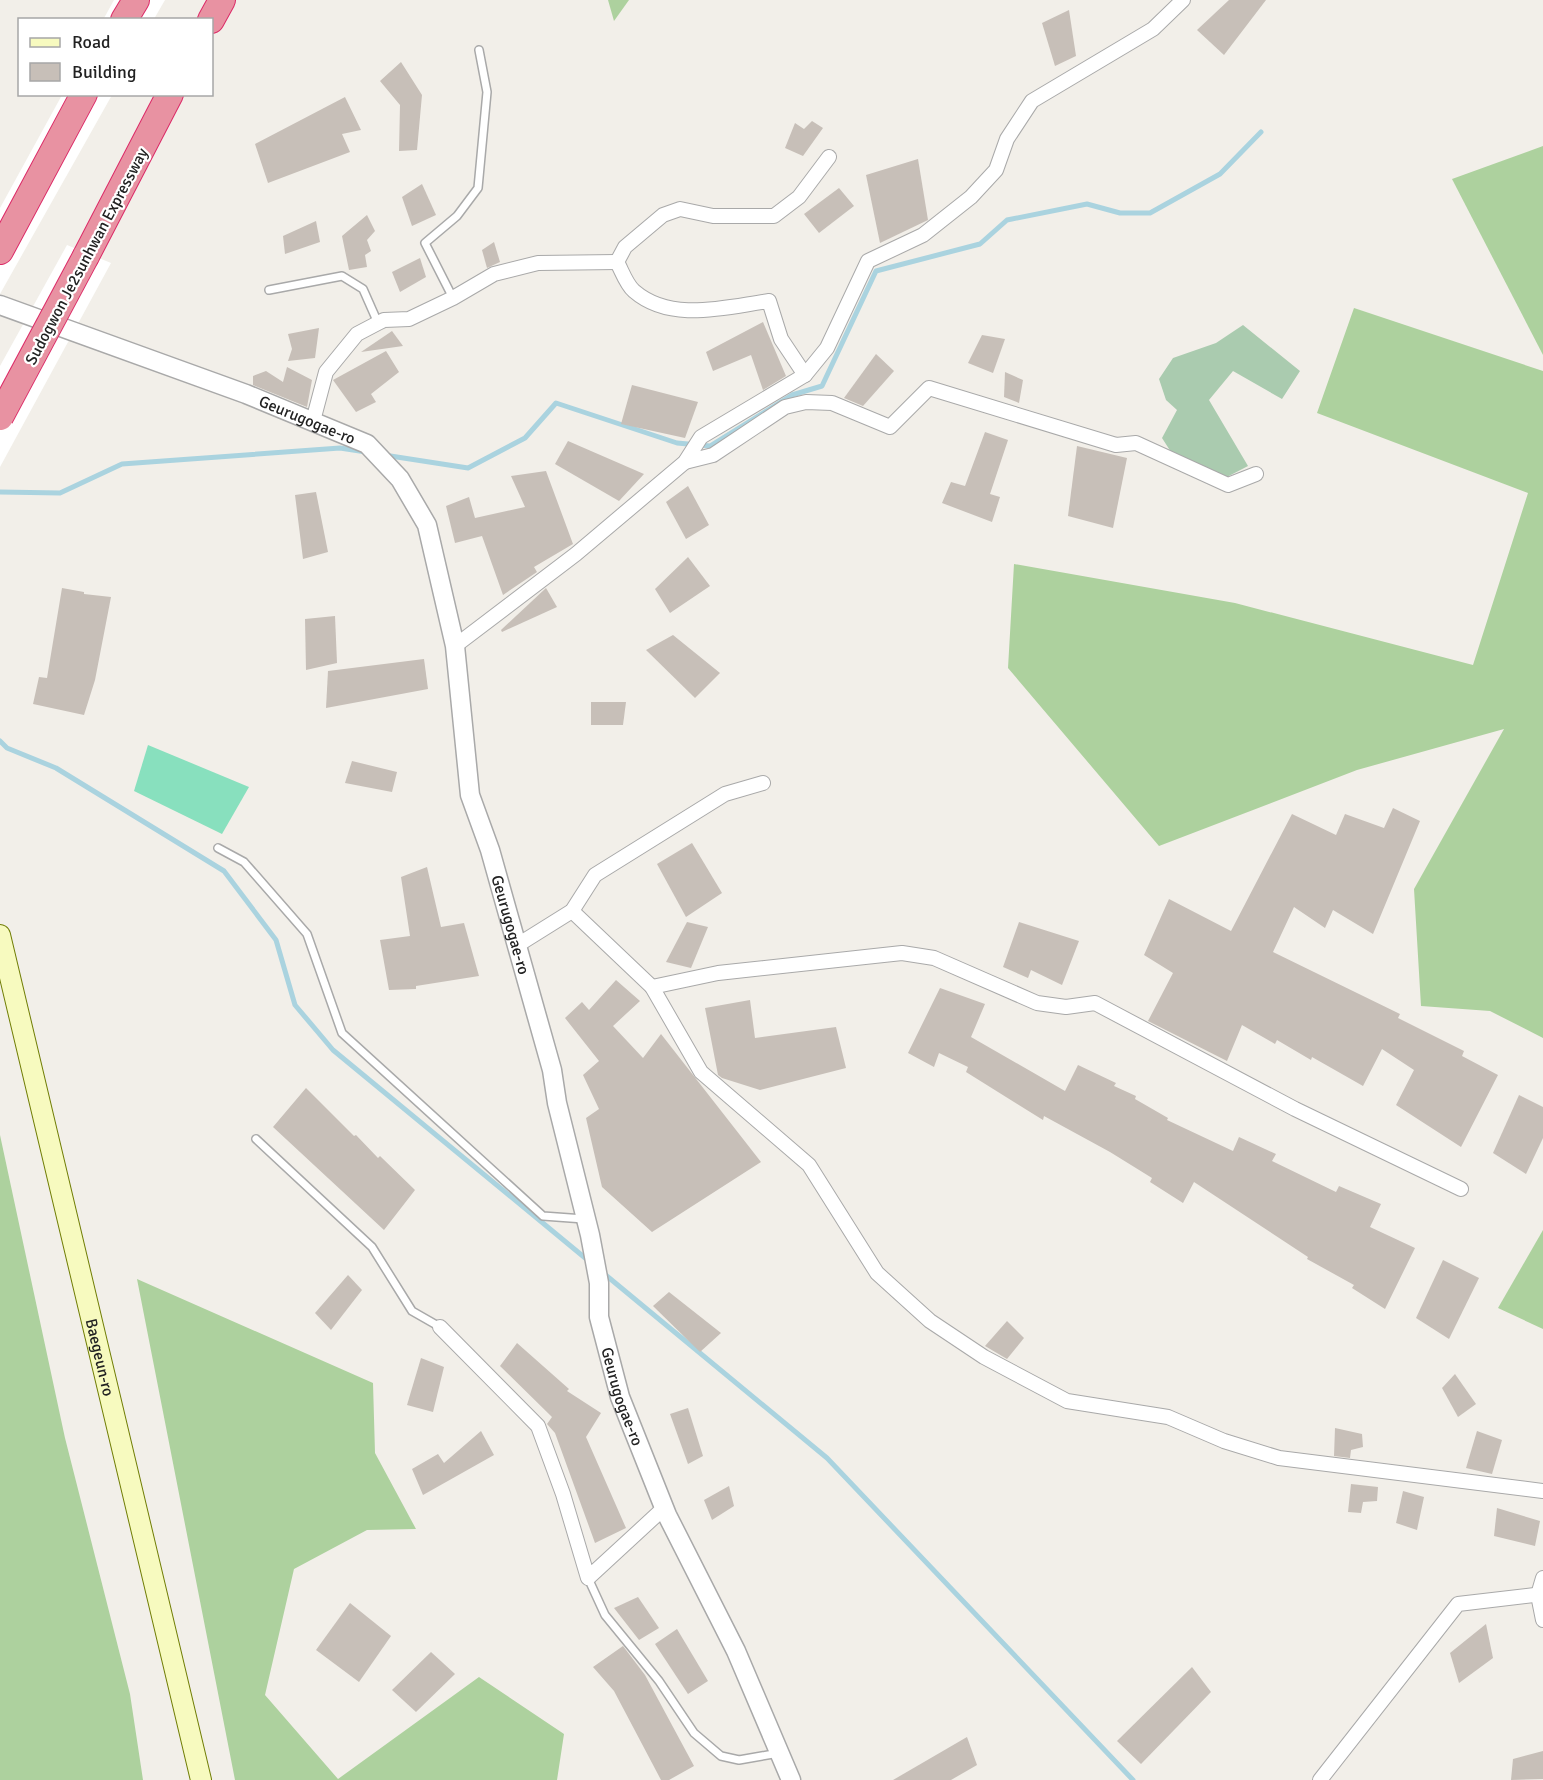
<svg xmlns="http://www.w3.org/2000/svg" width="1543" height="1780" font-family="Signika,sans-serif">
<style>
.forest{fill:#add19e}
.cemetery{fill:#aacbaf}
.pitch{fill:#88e0be}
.pier{fill:#fff}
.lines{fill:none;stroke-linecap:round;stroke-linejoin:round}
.stream{stroke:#aad3df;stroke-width:5}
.building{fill:#c7bfb8}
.service-casing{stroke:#a9a9a9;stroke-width:10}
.minor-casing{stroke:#a9a9a9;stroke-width:16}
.tertiary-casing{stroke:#a9a9a9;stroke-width:21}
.secondary-casing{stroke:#707d05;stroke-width:22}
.motorway-casing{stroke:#dc2a67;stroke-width:28}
.service{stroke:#fff;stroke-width:7}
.minor{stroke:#fff;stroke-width:14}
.tertiary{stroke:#fff;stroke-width:18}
.secondary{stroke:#f7fabf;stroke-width:20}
.motorway{stroke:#e892a2;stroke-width:26}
.motorway-bridge-casing{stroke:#dc2a67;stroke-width:28;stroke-linecap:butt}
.motorway-bridge{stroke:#e892a2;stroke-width:26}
.labels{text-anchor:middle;stroke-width:4.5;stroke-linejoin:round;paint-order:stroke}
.street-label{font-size:16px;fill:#222;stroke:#fff}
</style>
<rect width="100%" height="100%" fill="#f2efe9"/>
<g class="forest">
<polygon points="608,0 629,0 614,21"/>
<polygon points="1543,146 1543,355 1452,179"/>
<polygon points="1354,308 1543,371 1543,1038 1490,1011 1421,1006 1414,889 1504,729 1357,770 1159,846 1008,668 1014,564 1235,603 1473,665 1528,493 1317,413"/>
<polygon points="0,1135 65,1438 130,1694 143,1780 0,1780"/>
<polygon points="1543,1230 1543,1329 1498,1308"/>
<polygon points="137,1279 373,1383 375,1453 416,1529 367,1530 294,1569 265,1695 338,1779 479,1677 564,1734 557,1780 235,1780"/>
</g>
<polygon class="cemetery" points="1243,325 1300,371 1282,399 1233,371 1209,400 1248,466 1225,478 1171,452 1162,438 1177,410 1166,400 1159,379 1173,358 1216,343"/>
<polygon class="pitch" points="148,745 249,787 222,834 134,791"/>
<g class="pier">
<polygon points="114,0 165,0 154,19 103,20"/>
<polygon points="62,95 112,95 0,294 0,208"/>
<polygon points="67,245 111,263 0,467 0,366"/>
</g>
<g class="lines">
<g class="stream">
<polyline points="384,455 468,468 525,438 556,403 677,443 710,446 792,395 822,386 876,271 980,244 1007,220 1087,204 1120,213 1150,213 1220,174 1261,132"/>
<polyline points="0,492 60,493 122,464 340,448 366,452"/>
<polyline points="0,741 7,748 56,768 224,871 276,940 295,1005 333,1050 590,1262"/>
<polyline points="602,1272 827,1458 1133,1780"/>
</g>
</g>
<g class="building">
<polygon points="1229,0 1266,0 1224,55 1197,30"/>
<polygon points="1069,10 1076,56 1055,66 1042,23"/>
<polygon points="401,62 422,95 417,150 399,151 400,105 380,81"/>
<polygon points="345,97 361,130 342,134 350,152 268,183 255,144"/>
<polygon points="812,121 823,128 803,156 785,148 795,123 804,129"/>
<polygon points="918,159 928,220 880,243 866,175"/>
<polygon points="422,184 436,215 412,226 402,197"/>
<polygon points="839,188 854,206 819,233 804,214"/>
<polygon points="367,215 375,231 367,240 371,251 365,255 367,267 349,270 342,236"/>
<polygon points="316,221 320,242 285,254 283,236"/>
<polygon points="494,242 500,262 487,268 482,250"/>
<polygon points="420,258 426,277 400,292 392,272"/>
<polygon points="763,322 786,376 763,390 751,355 713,371 706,352"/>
<polygon points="319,328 315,358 288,361 292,349 288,334"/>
<polygon points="392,331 403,346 361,352"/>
<polygon points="982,335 1005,339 993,373 968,363"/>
<polygon points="386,351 399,372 371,394 376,402 356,412 333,380"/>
<polygon points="876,354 894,371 863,406 844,398"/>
<polygon points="287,367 312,380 307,407 253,385 253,376 266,371 283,382"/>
<polygon points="1005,372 1023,380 1019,403 1004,397"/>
<polygon points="632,385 698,402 685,438 621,424"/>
<polygon points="985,432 1008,440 990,494 1000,497 992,522 942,503 951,482 965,486"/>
<polygon points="568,441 644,474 619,501 555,464"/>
<polygon points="1077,446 1127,458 1113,528 1068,516"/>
<polygon points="546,471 573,544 534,567 537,572 503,595 482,536 455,543 446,506 469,497 475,518 525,507 511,476"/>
<polygon points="688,486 709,525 686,539 666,502"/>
<polygon points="316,492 328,552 303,559 295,495"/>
<polygon points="688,557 710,586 670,613 655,589"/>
<polygon points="62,588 84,592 84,594 111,597 95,680 84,715 33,704 39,677 47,678"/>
<polygon points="546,588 557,607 502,632 501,630"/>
<polygon points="335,616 337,663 306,670 305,619"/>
<polygon points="673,635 720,673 695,698 646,650"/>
<polygon points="424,659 428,689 326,708 328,671"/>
<polygon points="591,702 626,702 623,725 591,725"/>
<polygon points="352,761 397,772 392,792 345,783"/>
<polygon points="1393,808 1420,821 1373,934 1333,910 1325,928 1294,907 1273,952 1400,1014 1398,1018 1464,1051 1462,1056 1498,1075 1461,1147 1396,1105 1414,1070 1382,1049 1363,1086 1312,1057 1311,1060 1277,1040 1275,1044 1242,1025 1227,1061 1148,1021 1173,973 1144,955 1169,899 1231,931 1292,814 1336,835 1345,814 1384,828"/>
<polygon points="692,843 722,893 686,917 657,864"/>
<polygon points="427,867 441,927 464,923 479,976 416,986 416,989 389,990 380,940 410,936 401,877"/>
<polygon points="687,922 708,927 691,968 666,962"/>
<polygon points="1019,922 1079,941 1062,985 1031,970 1028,978 1003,967"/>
<polygon points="616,980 640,1001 613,1026 643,1058 661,1034 761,1162 652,1232 602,1187 586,1118 599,1109 583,1075 599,1061 565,1018 582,1002 589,1010"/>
<polygon points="940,988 985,1004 971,1037 1065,1091 1078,1065 1116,1083 1114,1086 1136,1096 1135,1099 1168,1118 1167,1120 1233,1151 1239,1137 1276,1154 1272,1161 1336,1192 1339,1186 1381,1204 1370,1227 1415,1248 1385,1309 1352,1288 1354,1285 1307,1259 1308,1257 1194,1182 1183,1203 1150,1182 1152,1178 1110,1152 1044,1116 1043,1120 966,1072 968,1067 939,1053 934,1067 908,1053"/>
<polygon points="750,1000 755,1038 836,1027 846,1068 760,1090 722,1078 718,1075 705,1008"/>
<polygon points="306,1088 354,1136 356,1135 378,1158 380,1156 415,1190 384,1230 273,1127"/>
<polygon points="1519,1095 1543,1107 1543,1138 1526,1174 1493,1153"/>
<polygon points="1443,1260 1479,1278 1449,1339 1416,1318"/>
<polygon points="348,1275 362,1290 331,1330 315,1313"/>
<polygon points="669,1292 721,1333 700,1352 653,1306"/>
<polygon points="1007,1321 1024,1338 1007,1359 985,1346"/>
<polygon points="517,1343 569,1389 567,1391 601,1413 586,1437 626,1528 595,1543 555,1433 547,1424 552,1417 500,1366"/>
<polygon points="421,1358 444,1367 433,1412 407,1405"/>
<polygon points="1455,1374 1476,1404 1458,1417 1442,1388"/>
<polygon points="688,1408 703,1456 688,1464 670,1414"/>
<polygon points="1335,1428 1362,1434 1363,1447 1351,1450 1350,1458 1334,1456"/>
<polygon points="481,1431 494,1455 423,1495 412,1469 438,1454 444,1463"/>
<polygon points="1477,1431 1502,1440 1492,1474 1466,1468"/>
<polygon points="1351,1484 1378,1487 1377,1501 1363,1502 1361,1513 1348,1512"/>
<polygon points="729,1486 734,1506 712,1520 704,1500"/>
<polygon points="1403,1491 1424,1497 1417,1530 1396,1523"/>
<polygon points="1497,1508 1540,1521 1535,1546 1494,1536"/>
<polygon points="638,1597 659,1628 639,1640 614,1608"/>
<polygon points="350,1603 391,1636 359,1682 316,1650"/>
<polygon points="1486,1624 1493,1658 1459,1683 1450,1653"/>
<polygon points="677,1629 708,1681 688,1694 655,1644"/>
<polygon points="623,1646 645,1675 694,1766 669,1780 661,1780 614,1691 593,1667"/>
<polygon points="431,1652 455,1674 416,1712 392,1690"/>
<polygon points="1192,1667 1211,1692 1141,1764 1117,1741"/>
<polygon points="967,1737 977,1765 951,1780 893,1780"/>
<polygon points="1543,1751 1543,1779 1511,1780 1513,1759"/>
</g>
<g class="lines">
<g class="service-casing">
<g id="service">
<polyline points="269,290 342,276 363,289 378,323"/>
<polyline points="453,298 425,243 457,216 478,188 487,92 479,50"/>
<polyline points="218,848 244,862 307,934 342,1033 543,1216 584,1219"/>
<polyline points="256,1139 372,1247 412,1311 440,1327"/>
<polyline points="588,1578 605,1615 659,1681 694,1733 721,1756 739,1760 779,1753"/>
</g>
</g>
<g class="minor-casing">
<g id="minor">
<polyline points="617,262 625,247 663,215 680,209 713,216 774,216 799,197 829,157"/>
<path d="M 617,262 C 622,271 626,284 634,291 C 671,323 725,307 769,301 L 781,339 L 805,375"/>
<polyline points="313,421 326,372 357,334 378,323 384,320 409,319 453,298 494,274 538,263 617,262"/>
<polyline points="685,462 713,455 785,407 806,402 832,403 890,427 929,388 1116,445 1136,443 1228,485 1256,474"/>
<polyline points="455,646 576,554 685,462 701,437 805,375 827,348 868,261 923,235 971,197 996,170 1007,139 1032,101 1153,29 1183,0"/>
<polyline points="572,911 652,987 701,1072 809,1165 877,1273 930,1321 984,1357 1067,1401 1168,1417 1224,1441 1279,1458 1543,1491"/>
<polyline points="516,946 572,911 595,875 725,794 763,783"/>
<polyline points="652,987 718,973 902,953 934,958 1037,1003 1066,1007 1095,1003 1295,1109 1461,1189"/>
<polyline points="440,1327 538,1426 563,1494 588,1578 664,1508"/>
<polyline points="1543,1578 1538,1595 1543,1620"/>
<polyline points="1320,1780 1458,1604 1543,1594"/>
</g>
</g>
<g class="tertiary-casing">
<g id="tertiary">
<path id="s1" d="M 0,305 L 246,394 L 367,444 L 400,479 L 427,525 L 455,646 L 470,795 L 490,850 L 552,1070 L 557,1103 L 590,1235 L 599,1283 L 599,1317 L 620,1397 L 667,1515 L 736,1651 L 791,1780"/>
</g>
</g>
<g class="secondary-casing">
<g id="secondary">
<path id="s2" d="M 0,935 L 201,1780"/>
</g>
</g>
<g class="motorway-casing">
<g id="motorway">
<polyline points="124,20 136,0"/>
<polyline points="211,20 222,0"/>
<polyline points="0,251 84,94"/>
<polyline points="86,256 170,94"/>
</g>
</g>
<use href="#service" class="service"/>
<use href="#minor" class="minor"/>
<use href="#tertiary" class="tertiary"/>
<use href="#secondary" class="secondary"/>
<use href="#motorway" class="motorway"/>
<g class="motorway-bridge-casing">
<polyline id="motorway-bridge" points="0,417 86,256"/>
</g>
<use href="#motorway-bridge" class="motorway-bridge"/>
</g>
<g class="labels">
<g class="street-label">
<text transform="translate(86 256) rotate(-62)" y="6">Sudogwon Je2sunhwan Expressway</text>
<text dy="6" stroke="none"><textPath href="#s1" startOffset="328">Geurugogae-ro</textPath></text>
<text dy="6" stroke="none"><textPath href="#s1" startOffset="904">Geurugogae-ro</textPath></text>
<text dy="6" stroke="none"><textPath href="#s2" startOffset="434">Baegeun-ro</textPath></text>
<text dy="6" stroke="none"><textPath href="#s1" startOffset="1390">Geurugogae-ro</textPath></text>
</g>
</g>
<rect x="18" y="18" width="195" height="78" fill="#ffffff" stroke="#a7a7a7" stroke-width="1.5"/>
<rect x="30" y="38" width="30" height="9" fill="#f7fabf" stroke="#a7a7a7" stroke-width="1.5"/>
<text x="72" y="48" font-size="18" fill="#222222">Road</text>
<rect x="30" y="63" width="30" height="18" fill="#c7bfb8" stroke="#a7a7a7" stroke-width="1.5"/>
<text x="72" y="78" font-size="18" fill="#222222">Building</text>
</svg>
